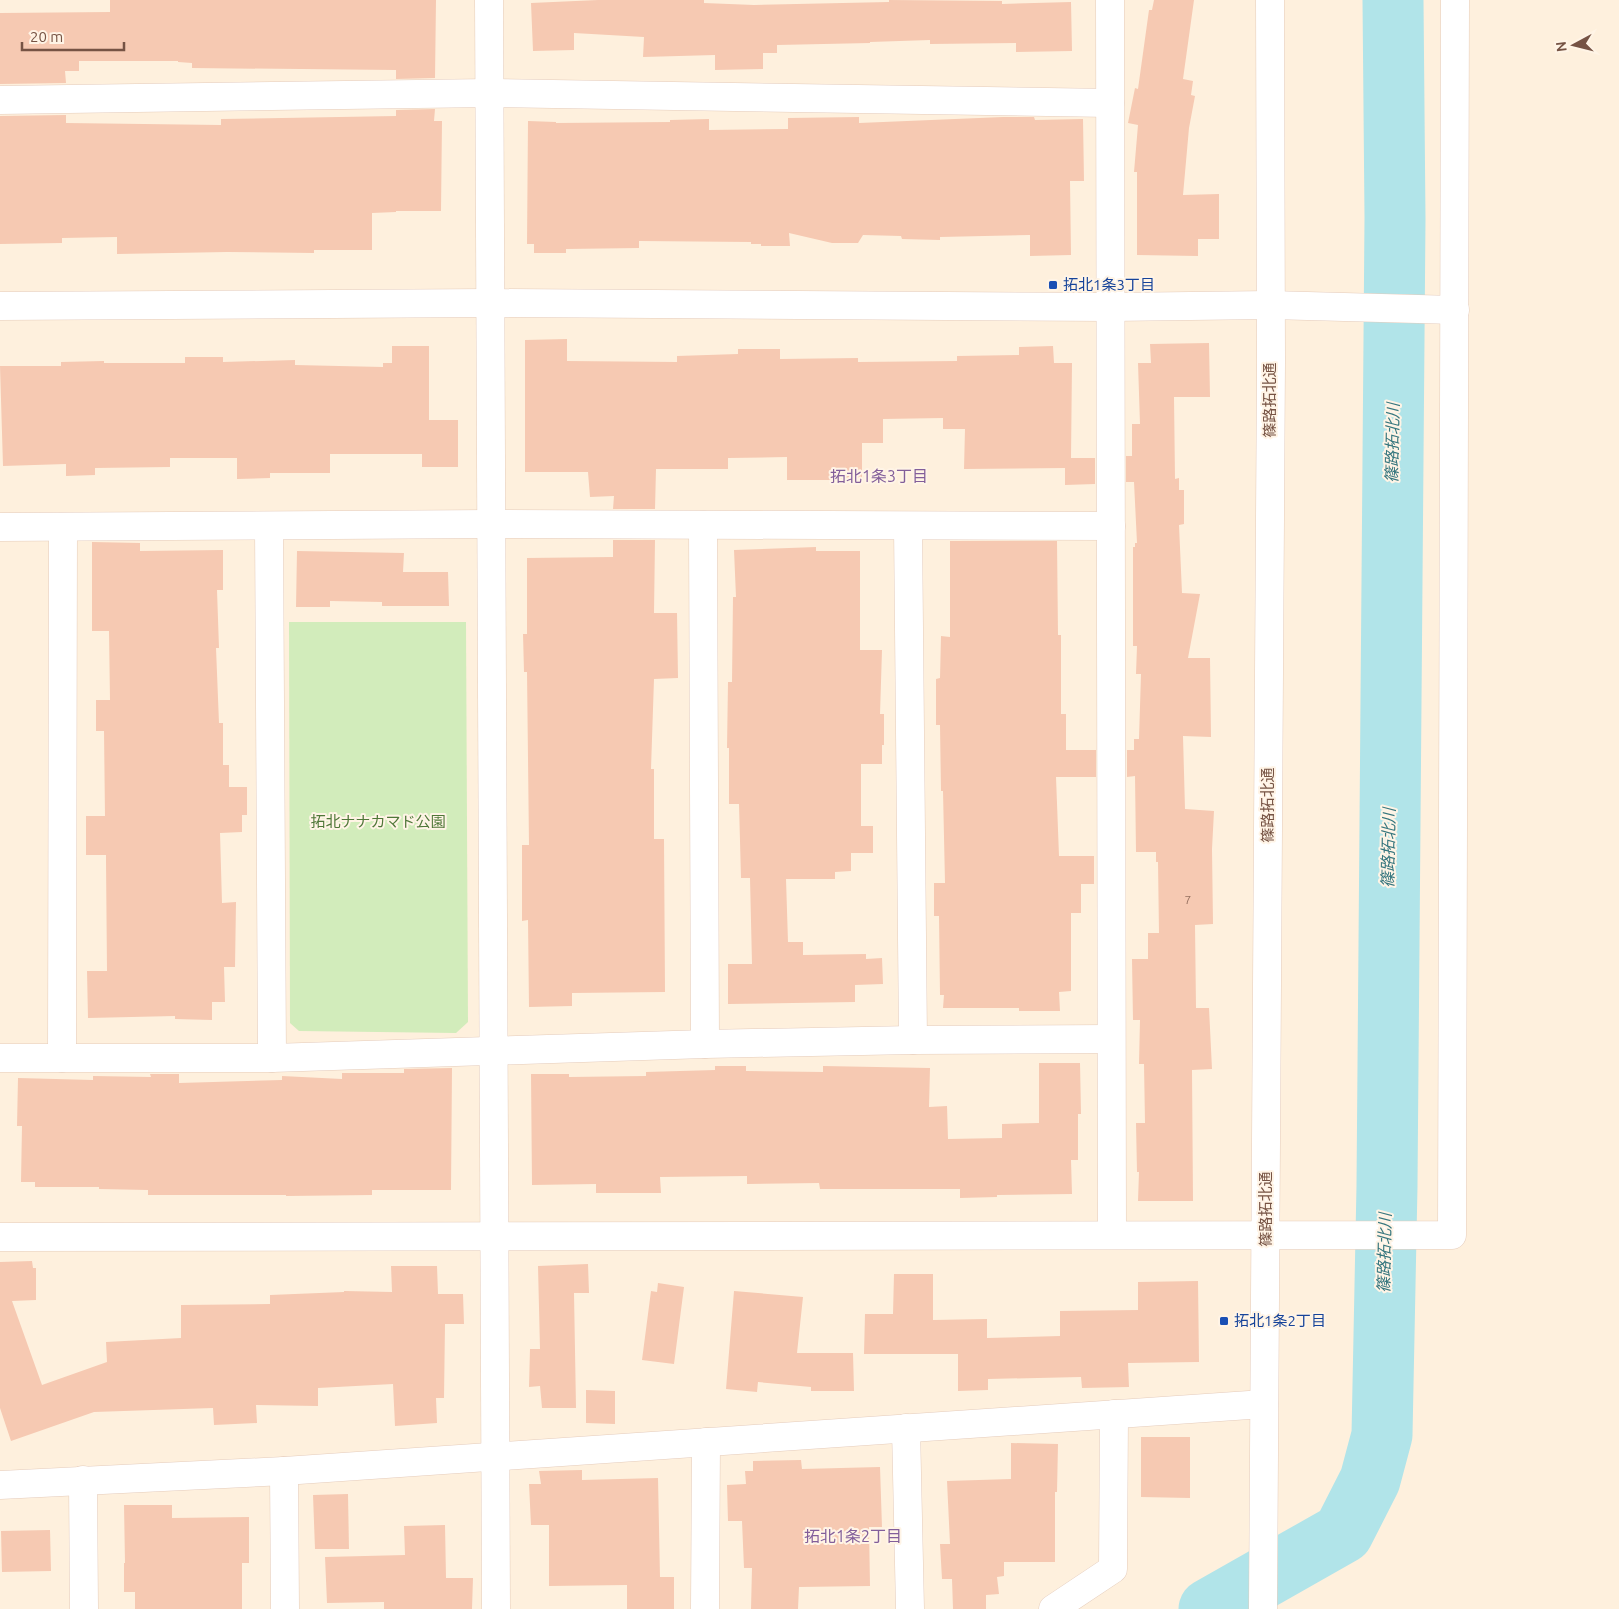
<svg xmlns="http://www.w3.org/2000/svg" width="1619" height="1609" font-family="Ubuntu,'Noto Sans JP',sans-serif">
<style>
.green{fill:#d2ecbb}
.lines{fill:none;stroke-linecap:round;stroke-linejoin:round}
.river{stroke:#b1e4e9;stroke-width:61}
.building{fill:#f6c9b2}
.minor-casing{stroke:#e5ccbc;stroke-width:29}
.tertiary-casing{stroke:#e5ccbc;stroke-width:29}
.minor{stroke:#fff;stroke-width:28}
.tertiary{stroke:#fff;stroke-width:28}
.transit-dot{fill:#1a4fb4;stroke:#fff4e6;stroke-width:2}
.labels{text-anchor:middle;stroke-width:4;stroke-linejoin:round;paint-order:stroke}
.number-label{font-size:12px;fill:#967060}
.transit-label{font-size:15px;fill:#164399;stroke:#fff4e6;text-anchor:start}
.street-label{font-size:15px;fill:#765344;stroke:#fff4e6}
.park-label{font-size:15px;fill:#4f7738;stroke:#fff4e6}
.water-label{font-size:16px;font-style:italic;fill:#36767e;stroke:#fff4e6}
.neighbourhood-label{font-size:16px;fill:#825e9a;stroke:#fff4e6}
</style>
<rect width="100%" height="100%" fill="#fef0dd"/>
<polygon class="green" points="289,622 466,622 468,1022 456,1033 299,1031 290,1023"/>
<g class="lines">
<polyline class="river" points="1209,1609 1343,1533 1370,1480 1382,1435 1387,1186 1395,218 1393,0"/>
</g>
<g class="building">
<polygon points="110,0 436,0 435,78 396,79 396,70 192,68 192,63 178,62 178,61 79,61 79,71 65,71 66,83 0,84 0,13 110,12"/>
<polygon points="598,0 704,0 704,3 754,5 889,2 889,0 1002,1 1002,4 1071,2 1072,51 1016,52 1016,43 930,44 930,40 870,42 870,43 777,45 777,53 763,53 763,69 715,70 715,55 643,57 644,37 574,33 574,50 533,51 531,3"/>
<polygon points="1154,0 1194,0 1183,79 1193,81 1191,95 1195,96 1189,128 1183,195 1219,194 1219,239 1198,239 1198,256 1137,255 1137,172 1134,172 1138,125 1128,123 1135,88 1138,89 1149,10 1152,10"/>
<polygon points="435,109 434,121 442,121 441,211 396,211 396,212 372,213 372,250 314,250 314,253 227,252 117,254 117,237 62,238 62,243 0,244 0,116 66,115 66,123 221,125 221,119 396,116 396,110"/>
<polygon points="859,117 859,123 1003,117 1034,117 1035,120 1083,119 1084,181 1070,181 1071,255 1030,256 1030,235 940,237 940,240 902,239 901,236 863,235 858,243 832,243 789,233 790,246 761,246 761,244 751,244 751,242 639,241 639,248 566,249 566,253 534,253 534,244 527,244 528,121 556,122 556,123 670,122 670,120 709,119 709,130 788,129 788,118"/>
<polygon points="567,339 567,361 677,362 677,356 738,354 738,349 780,349 780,359 858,358 858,362 957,361 957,356 1019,355 1019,347 1053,346 1054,363 1072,363 1071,458 1095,458 1095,484 1065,485 1065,468 964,469 965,429 943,429 943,418 883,419 883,443 862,443 862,480 787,480 787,457 728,458 728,469 656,469 655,509 613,509 614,496 590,497 588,472 525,472 525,340"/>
<polygon points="1209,343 1210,397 1174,397 1175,479 1179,478 1179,490 1184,490 1184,524 1179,525 1182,593 1200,594 1188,658 1210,658 1211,737 1183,736 1185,809 1214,811 1212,849 1213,924 1195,925 1196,1008 1209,1008 1212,1069 1192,1070 1193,1201 1138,1201 1139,1172 1137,1172 1136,1123 1145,1123 1144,1064 1139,1064 1140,1020 1133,1020 1132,959 1148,959 1148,933 1159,933 1158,862 1156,862 1156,852 1136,852 1135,776 1127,777 1127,750 1134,750 1134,739 1139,739 1141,674 1136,674 1137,646 1133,646 1133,547 1135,547 1135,543 1137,543 1134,482 1126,482 1126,456 1132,456 1132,424 1140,424 1138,363 1151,363 1150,344"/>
<polygon points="392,346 429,346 429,420 458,420 458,467 422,467 422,454 330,454 330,473 270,473 270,478 237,479 237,458 170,458 170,467 95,468 95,475 66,476 66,464 3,466 0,366 61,366 61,362 104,361 104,363 185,363 185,357 223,357 223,362 295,360 295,365 383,367 383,363 392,363"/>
<polygon points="613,540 655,540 654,613 677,613 678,678 654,679 651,769 654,769 654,839 664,839 665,992 572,993 572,1006 529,1007 528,920 522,921 522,845 529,845 527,672 524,672 523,634 527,634 527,558 613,557"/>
<polygon points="950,541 1057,541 1058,635 1061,635 1061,714 1066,714 1066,750 1096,750 1096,777 1056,777 1059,856 1094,856 1094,884 1081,884 1081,913 1071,913 1071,991 1059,992 1060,1011 1019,1011 1019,1008 943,1008 944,995 940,995 939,916 934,916 934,883 945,883 943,791 941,791 940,725 936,725 936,679 940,678 941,636 950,637"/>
<polygon points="92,542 140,543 140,551 223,550 223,590 217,590 219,648 216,648 219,723 223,723 223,765 229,765 229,787 247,787 247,815 242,815 242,832 220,833 222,903 236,902 235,967 224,967 225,1002 212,1002 212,1020 175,1019 175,1016 88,1018 87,971 107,971 106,861 106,855 86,855 86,816 105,816 104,731 96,731 96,700 110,700 109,631 92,631"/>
<polygon points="816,547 816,551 860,551 860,650 882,650 880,714 884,714 884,745 882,745 882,764 861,764 861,826 873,826 873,853 851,853 851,871 835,872 835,879 786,879 788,942 803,942 803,955 866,954 866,959 882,958 883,984 855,985 855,1002 728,1004 728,964 752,964 750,878 741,878 739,804 729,804 729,748 727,748 728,682 732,682 733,597 736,597 734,550"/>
<polygon points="297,551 404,553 403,572 448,572 449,606 382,606 382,602 330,601 330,607 296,607"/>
<polygon points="1039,1063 1080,1063 1081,1114 1078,1114 1078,1160 1071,1160 1072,1194 997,1195 997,1197 960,1198 960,1189 820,1189 819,1183 747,1184 747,1176 660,1177 661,1193 596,1193 596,1184 532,1185 531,1074 569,1074 569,1077 646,1076 646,1072 715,1070 715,1066 746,1066 746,1071 823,1072 823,1066 930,1068 929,1107 947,1106 948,1139 1002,1138 1002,1124 1039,1123"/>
<polygon points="452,1068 451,1190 372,1190 372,1195 286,1196 286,1195 148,1195 148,1190 99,1189 99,1187 35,1187 35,1182 21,1182 22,1126 17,1126 18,1078 93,1080 93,1076 151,1077 150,1074 179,1074 179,1083 282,1080 282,1076 342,1079 342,1073 404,1073 404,1069"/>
<polygon points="32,1261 33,1268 36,1268 36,1300 12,1301 42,1385 107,1362 106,1342 181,1338 181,1305 270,1304 270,1295 344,1292 344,1291 392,1292 391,1266 437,1266 438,1294 463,1294 464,1324 445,1324 444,1398 436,1398 437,1423 395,1426 393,1384 318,1388 318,1406 256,1405 257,1423 214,1425 213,1408 94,1412 11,1441 0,1408 0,1262"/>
<polygon points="588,1264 589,1293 574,1293 576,1408 542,1408 540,1386 529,1387 530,1349 540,1349 538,1266"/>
<polygon points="894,1274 933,1274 933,1320 987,1319 987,1338 1060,1336 1060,1311 1138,1310 1138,1282 1198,1281 1199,1362 1128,1363 1129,1387 1082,1388 1081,1377 988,1379 988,1390 958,1391 958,1354 864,1354 865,1314 893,1314"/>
<polygon points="658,1283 684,1287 674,1364 642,1360 651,1291 657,1292"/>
<polygon points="734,1291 803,1297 797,1353 853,1353 854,1391 811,1391 811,1387 758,1382 757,1392 726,1389"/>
<polygon points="586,1390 615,1391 615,1424 586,1423"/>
<polygon points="1141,1437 1190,1437 1190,1498 1141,1497"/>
<polygon points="1011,1443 1058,1444 1057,1492 1055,1492 1055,1562 1004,1562 1004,1576 997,1577 999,1594 986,1595 986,1609 953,1609 952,1579 942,1579 940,1544 950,1544 947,1481 1011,1479"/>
<polygon points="801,1460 802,1469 880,1467 882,1527 869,1527 870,1586 799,1587 798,1609 751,1609 752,1568 744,1568 742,1521 728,1521 727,1485 746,1484 745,1471 753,1471 753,1461"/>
<polygon points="582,1470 582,1480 658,1478 660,1577 674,1577 674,1609 627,1609 627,1585 549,1586 549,1525 531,1525 529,1484 541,1484 539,1471"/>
<polygon points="348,1494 349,1549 315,1549 313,1495"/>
<polygon points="124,1505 172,1505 172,1518 249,1517 249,1563 242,1563 242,1609 135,1609 135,1592 124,1592 124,1563 125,1563"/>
<polygon points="445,1525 446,1578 473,1578 472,1609 384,1609 384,1602 327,1603 325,1557 405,1555 404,1526"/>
<polygon points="50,1530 51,1571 2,1572 1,1531"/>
</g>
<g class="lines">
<g class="minor-casing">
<g id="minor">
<polyline points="489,0 496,1609"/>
<polyline points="1110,0 1112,1234"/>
<polyline points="0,100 489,93 1110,103"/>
<polyline points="1270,305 1455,310"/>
<polyline points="703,525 705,1044"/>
<polyline points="269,526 272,1058"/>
<polyline points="908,526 913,1040"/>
<polyline points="0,527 491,524 1111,526"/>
<polyline points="0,1058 272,1058 705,1044 913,1040 1111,1039"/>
<polyline points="62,1058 63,527"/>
<polyline points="0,1237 1452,1235 1455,0"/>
<polyline points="906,1428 910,1609"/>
<polyline points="284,1471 285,1609"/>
<polyline points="83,1480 84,1609"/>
<polyline points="0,1485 284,1471 1264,1404"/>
<polyline points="705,1609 706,1442"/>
<polyline points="1053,1609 1113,1569 1114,1414"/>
</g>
</g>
<g class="tertiary-casing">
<g id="tertiary">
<polyline points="0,306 489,303 1111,307 1270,305"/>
<polyline points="1263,1609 1271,362 1270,0"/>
</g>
</g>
<use href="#minor" class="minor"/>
<use href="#tertiary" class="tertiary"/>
</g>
<g class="transit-dot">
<rect x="1048" y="280" width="10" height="10" rx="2.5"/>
<rect x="1219" y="1316" width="10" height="10" rx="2.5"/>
</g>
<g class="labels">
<g class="number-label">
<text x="1188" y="904">7</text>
</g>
<g class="transit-label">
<text x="1063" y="290">拓北1条3丁目</text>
<text x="1234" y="1326">拓北1条2丁目</text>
</g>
<g class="street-label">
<text transform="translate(1270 400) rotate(-90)" y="5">篠路拓北通</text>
<text transform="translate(1268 805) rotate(-90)" y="5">篠路拓北通</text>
<text transform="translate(1266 1209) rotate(-90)" y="5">篠路拓北通</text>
</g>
<g class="park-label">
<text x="378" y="827">拓北ナナカマド公園</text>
</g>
<g class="water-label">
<text transform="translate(1392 443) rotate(-89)" y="6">篠路拓北川</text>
<text transform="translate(1388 848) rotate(-89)" y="6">篠路拓北川</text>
<text transform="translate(1384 1253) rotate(-89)" y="6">篠路拓北川</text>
</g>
<g class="neighbourhood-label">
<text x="879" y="482">拓北1条3丁目</text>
<text x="853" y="1542">拓北1条2丁目</text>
</g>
</g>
<g transform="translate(1574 45) rotate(263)" stroke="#fff4e6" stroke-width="4" paint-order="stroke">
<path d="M0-4L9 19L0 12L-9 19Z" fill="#765344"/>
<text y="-8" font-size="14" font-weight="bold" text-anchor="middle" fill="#765344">N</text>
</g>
<path d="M22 42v8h102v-8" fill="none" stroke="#765344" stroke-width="2.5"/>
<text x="30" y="42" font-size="15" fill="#765344" stroke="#fff4e6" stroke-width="4" paint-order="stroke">20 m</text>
</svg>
